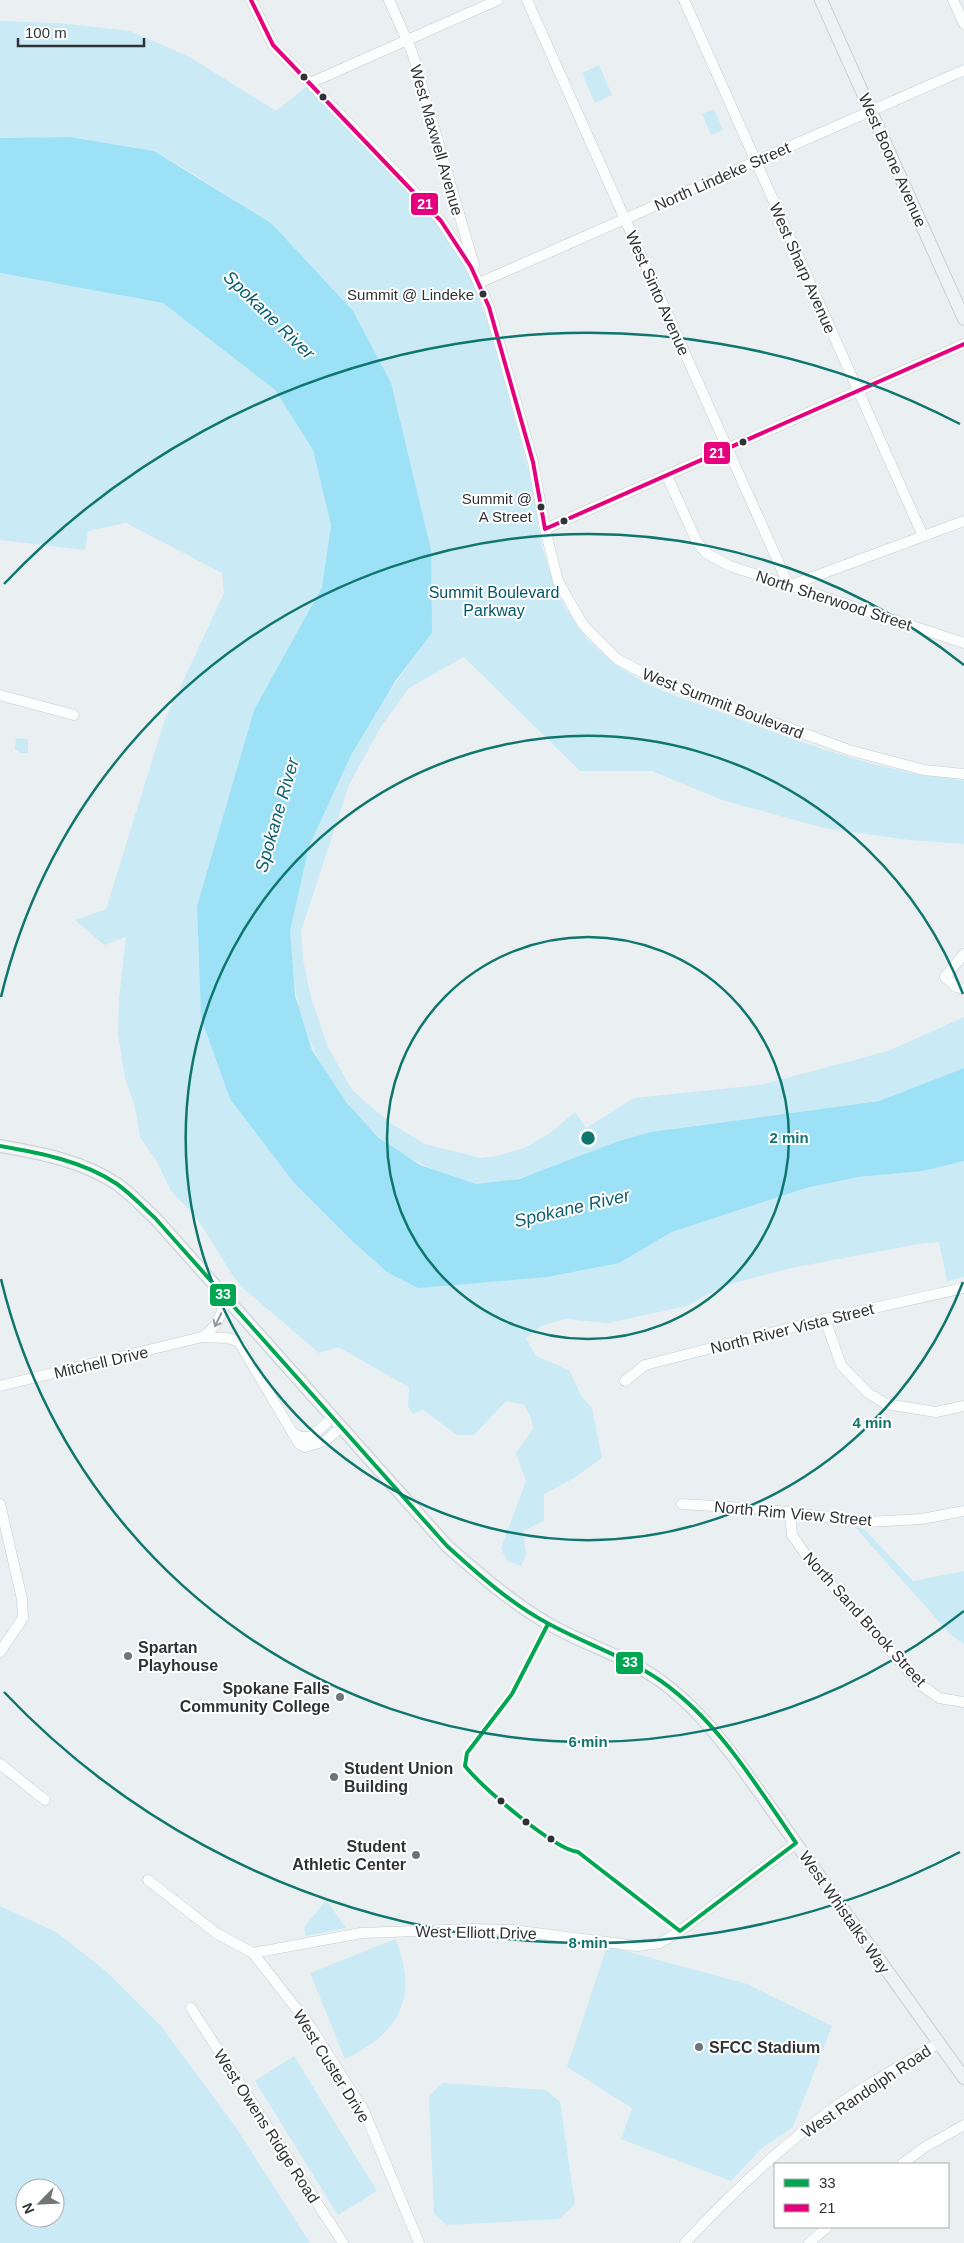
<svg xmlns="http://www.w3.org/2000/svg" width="964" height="2243" font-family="Helvetica,sans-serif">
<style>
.green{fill:#caeaf5;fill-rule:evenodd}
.water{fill:#9ce1f6}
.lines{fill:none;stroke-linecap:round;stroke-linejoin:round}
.minor-casing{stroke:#c8ccce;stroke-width:11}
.major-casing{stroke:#cacdce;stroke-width:14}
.minor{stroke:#fcfdfd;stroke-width:10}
.major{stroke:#edf3f5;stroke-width:12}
.bus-1-casing{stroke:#fff;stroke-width:8}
.bus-2-casing{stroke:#fff;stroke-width:8}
.bus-1{stroke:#00a651;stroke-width:4}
.bus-2{stroke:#e5007d;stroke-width:4}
.oneway{stroke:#969899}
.ring{fill:none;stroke:#0f766e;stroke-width:2.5}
.bus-dot{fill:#2f3335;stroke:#fff;stroke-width:2}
.poi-dot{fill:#707577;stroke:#fff;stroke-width:2}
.labels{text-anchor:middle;stroke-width:4;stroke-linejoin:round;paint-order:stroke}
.bus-label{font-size:15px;fill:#2f3335;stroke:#fff;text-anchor:end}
.street-label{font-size:16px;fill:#2f3335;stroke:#fff}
.park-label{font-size:16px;fill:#00576a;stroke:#fff}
.poi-label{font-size:16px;font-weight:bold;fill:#2f3335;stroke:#fff;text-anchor:start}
.water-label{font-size:18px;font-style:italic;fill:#0f6073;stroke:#fff}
.centre{fill:#0f766e;stroke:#fff;stroke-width:2.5}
.ring-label{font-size:15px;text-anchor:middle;font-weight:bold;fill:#0f766e;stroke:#fff;stroke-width:4;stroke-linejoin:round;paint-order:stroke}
.line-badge{stroke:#fff;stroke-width:2}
.badge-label{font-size:14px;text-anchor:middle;font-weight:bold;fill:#fff}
</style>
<rect width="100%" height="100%" fill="#eaf0f2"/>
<g class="green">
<path d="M 0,21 L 59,23 L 130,31 L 188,56 L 276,111 L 307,86 L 422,207 L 444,233 L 460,259 L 474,285 L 492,335 L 530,475 L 541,543 L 555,588 L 566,609 L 586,638 L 613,663 L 644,682 L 663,691 C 761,726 860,771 964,780 L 964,844 L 909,840 L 824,828 L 722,800 L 652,771 L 580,771 L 464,657 L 409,688 L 380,728 L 349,785 L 301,931 L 303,959 L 311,998 L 328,1047 L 352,1090 L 390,1123 L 425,1144 L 482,1158 L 501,1155 L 524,1148 L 550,1133 L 575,1112 L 586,1128 L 634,1098 L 760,1085 L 888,1051 L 964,1017 L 964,1068 L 879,1101 L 651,1132 C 598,1147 532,1183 478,1184 C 470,1184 461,1179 454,1177 C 414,1163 389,1149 360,1118 C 319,1073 297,1024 292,964 C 291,953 289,940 290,929 C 304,820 366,719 432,633 L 271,223 L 195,175 L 154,151 L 70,137 L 0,138 Z"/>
<polygon points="599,65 612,95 595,103 582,73"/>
<polygon points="714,109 723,130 711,135 702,114"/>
<polygon points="0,273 163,303 275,390 313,450 331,525 322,587 254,710 197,906 201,1018 230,1099 295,1184 348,1237 619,1263 672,1232 806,1188 858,1177 923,1171 964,1161 964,1277 947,1281 939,1242 919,1244 791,1268 723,1286 687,1306 608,1323 565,1319 541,1326 526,1338 536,1356 569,1370 582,1397 592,1408 602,1458 574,1478 544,1494 544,1521 523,1531 526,1554 521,1566 507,1561 501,1548 526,1481 516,1453 533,1429 531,1418 524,1405 506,1401 474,1435 457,1435 423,1410 413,1414 408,1407 409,1387 338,1347 319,1353 244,1289 233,1276 197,1218 171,1191 157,1162 140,1137 135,1107 125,1079 118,1033 119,998 126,937 104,945 75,920 106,909 164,722 224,593 222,573 126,523 88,531 85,550 0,540"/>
<polygon points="16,738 28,739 28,753 20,753 15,749"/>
<polygon points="855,1527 864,1529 913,1581 964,1571 964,1644 951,1635"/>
<polygon points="326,1900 346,1928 306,1936 304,1928"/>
<path d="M 0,1906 L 56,1932 L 107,1972 L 161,2026 L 235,2126 L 310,2243 L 0,2243 ZM 25,2188 L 55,2188 L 55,2218 L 25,2218 Z"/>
<path d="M 395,1939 C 420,1996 399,2034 345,2059 L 310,1973 Z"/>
<polygon points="607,1946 747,1984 832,2026 793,2127 762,2148 731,2181 621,2139 632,2108 567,2067"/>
<polygon points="294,2056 377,2191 338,2215 255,2081"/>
<polygon points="442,2083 546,2090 560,2102 575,2204 559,2219 447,2225 434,2214 429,2097"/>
</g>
<polygon class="water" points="70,137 154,151 271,223 353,311 391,383 431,550 432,633 396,680 351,755 309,846 290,931 295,995 312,1050 346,1102 378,1137 420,1165 476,1184 519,1179 619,1141 651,1132 879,1101 964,1068 964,1161 923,1171 858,1177 806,1188 672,1232 619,1263 547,1277 418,1288 387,1272 348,1237 295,1184 230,1099 201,1018 197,906 254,710 322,587 331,525 313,450 275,390 163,303 0,273 0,138"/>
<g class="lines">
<g class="minor-casing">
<g id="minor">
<polyline points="251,0 273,45 409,186 441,221 471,267 489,307 533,462 545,529 558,581 583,625 617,659 659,681 849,750 924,770 964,774"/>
<polyline points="389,0 412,52 474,265"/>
<polyline points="527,0 789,586 964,521"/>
<polyline points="684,0 923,536"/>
<polyline points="953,0 964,24"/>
<polyline points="310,83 498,0"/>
<polyline points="479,283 964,70"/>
<polyline points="667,476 697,542 706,553 730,566 964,643"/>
<polyline points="545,529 964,344"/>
<polyline points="0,695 74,715"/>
<polyline points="964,954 945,977 956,987 964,989"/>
<polyline points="825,1319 841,1365 868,1393 886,1404 936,1412 964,1406"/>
<path d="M 202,1337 C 218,1327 221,1315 226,1298"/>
<polyline points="625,1381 645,1365 825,1319 964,1288"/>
<polyline points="0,1386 202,1337 228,1338 239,1342 299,1444 305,1447 325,1441 340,1428"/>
<polyline points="293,1433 301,1437 311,1437 332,1418"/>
<polyline points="0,1504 22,1599 23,1618 0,1652"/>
<polyline points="682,1504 761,1509 867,1522 922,1519 964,1511"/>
<polyline points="790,1512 792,1535 808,1558 920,1684 939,1698 964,1702"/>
<polyline points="0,1764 45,1800"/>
<polyline points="148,1880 216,1933 253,1953 361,1933 473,1929 512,1930 637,1946 660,1943 680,1931 796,1843"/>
<polyline points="253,1953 310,2026 364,2111 419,2243"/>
<polyline points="191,2008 343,2243"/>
<polyline points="902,2164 925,2147 964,2125"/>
<path d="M 685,2243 C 727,2198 771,2156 819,2119 C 856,2090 899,2067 939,2043"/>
<polyline points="809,2243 827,2227"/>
</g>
</g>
<g class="major-casing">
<g id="major">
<polyline points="821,0 964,319"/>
<path d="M 0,1146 C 40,1153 83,1161 117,1184 C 131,1194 143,1207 155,1218 L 447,1546 C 479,1574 510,1601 547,1623 C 584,1645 627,1656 662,1682 C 693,1705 714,1731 737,1761 L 964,2078"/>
</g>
</g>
<use href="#minor" class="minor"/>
<use href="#major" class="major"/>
<g class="bus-1-casing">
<path id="bus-1" d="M 0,1146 C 40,1153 83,1161 117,1184 C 131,1194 143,1207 155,1218 L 447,1546 C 479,1575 511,1604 549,1624 C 586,1644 626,1657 661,1681 C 719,1722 756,1785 796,1843 L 680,1931 L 578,1852 C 553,1849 482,1787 465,1766 L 467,1753 L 512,1694 L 548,1624"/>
</g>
<g class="bus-2-casing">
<polyline id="bus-2" points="251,0 273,45 441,221 471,267 489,307 533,462 545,529 964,344"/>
</g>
<use href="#bus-1" class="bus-1"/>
<use href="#bus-2" class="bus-2"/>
</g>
<defs><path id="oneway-shaft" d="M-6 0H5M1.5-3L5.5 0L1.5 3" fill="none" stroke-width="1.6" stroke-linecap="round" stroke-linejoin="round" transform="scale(1.25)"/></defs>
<use class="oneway" href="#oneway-shaft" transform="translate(218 1320) rotate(116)"/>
<g class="ring">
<circle cx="588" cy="1138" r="201"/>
<path d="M963 1282A402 402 0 1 1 963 994"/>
<path d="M964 1611A604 604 0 0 1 1 1279M1 997A604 604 0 0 1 964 665"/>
<path d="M960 1852A805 805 0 0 1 4 1692M4 584A805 805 0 0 1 960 424"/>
</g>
<g class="bus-dot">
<circle cx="304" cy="77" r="4.5"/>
<circle cx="323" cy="97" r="4.5"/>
<circle cx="483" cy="294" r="4.5"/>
<circle cx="743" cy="442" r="4.5"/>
<circle cx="541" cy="507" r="4.5"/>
<circle cx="564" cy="521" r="4.5"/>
<circle cx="501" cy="1801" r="4.5"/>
<circle cx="526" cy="1822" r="4.5"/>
<circle cx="551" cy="1839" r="4.5"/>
</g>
<g class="poi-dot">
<circle cx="128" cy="1656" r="5"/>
<circle cx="340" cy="1697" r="5"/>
<circle cx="334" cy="1777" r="5"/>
<circle cx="416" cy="1855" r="5"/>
<circle cx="699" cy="2047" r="5"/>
</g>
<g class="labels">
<g class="bus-label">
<text x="474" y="300">Summit @ Lindeke</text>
<text x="532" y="504">Summit @<tspan x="532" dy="18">A Street</tspan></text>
</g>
<g class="street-label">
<text transform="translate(437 140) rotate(74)" y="6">West Maxwell Avenue</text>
<text transform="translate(893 160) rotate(66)" y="6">West Boone Avenue</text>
<text transform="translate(722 176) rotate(-24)" y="6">North Lindeke Street</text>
<text transform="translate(803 268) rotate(66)" y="6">West Sharp Avenue</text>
<text transform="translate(658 293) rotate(66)" y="6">West Sinto Avenue</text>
<text transform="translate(834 600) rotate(18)" y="6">North Sherwood Street</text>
<text transform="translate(723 703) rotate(21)" y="6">West Summit Boulevard</text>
<text transform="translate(792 1328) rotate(-14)" y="6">North River Vista Street</text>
<text transform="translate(101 1362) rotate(-13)" y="6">Mitchell Drive</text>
<text transform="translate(793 1513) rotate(5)" y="6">North Rim View Street</text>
<text transform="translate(865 1619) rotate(48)" y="6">North Sand Brook Street</text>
<text transform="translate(845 1912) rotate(55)" y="6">West Whistalks Way</text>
<text transform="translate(476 1932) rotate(1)" y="6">West Elliott Drive</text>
<text transform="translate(332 2066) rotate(58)" y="6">West Custer Drive</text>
<text transform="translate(866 2091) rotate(-34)" y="6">West Randolph Road</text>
<text transform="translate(267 2126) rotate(57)" y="6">West Owens Ridge Road</text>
</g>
<g class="park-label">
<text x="494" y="598">Summit Boulevard<tspan x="494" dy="18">Parkway</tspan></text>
</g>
<g class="poi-label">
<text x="138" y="1653">Spartan<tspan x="138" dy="18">Playhouse</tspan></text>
<text x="330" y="1694" text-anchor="end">Spokane Falls<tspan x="330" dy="18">Community College</tspan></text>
<text x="344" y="1774">Student Union<tspan x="344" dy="18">Building</tspan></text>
<text x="406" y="1852" text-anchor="end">Student<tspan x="406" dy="18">Athletic Center</tspan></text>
<text x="709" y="2053">SFCC Stadium</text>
</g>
<g class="water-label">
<text transform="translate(269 315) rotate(44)" y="6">Spokane River</text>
<text transform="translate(277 815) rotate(-74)" y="6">Spokane River</text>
<text transform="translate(572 1208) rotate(-13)" y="6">Spokane River</text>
</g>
</g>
<circle cx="588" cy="1138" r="8" class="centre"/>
<g class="ring-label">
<text x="789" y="1143">2 min</text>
<text x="872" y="1428">4 min</text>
<text x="588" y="1747">6 min</text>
<text x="588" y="1948">8 min</text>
</g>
<g class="line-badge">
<rect x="410" y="192" width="29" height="24" rx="5" fill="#e5007d"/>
<rect x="703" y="441" width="28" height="24" rx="5" fill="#e5007d"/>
<rect x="209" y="1283" width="28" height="24" rx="5" fill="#00a651"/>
<rect x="615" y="1651" width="29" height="24" rx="5" fill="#00a651"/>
</g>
<g class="badge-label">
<text x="425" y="209">21</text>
<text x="717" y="458">21</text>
<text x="223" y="1299">33</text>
<text x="630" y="1667">33</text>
</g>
<rect x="774" y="2163" width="175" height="65" fill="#ffffff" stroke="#acadae"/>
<rect x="784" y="2179" width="25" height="8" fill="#00a651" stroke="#acadae"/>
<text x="819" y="2188" font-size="15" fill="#2f3335">33</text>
<rect x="784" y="2204" width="25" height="8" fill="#e5007d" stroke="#acadae"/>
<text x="819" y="2213" font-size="15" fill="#2f3335">21</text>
<g transform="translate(40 2203) rotate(246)"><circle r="24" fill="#ffffff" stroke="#acadae"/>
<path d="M0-4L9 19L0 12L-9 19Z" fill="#707577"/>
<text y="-8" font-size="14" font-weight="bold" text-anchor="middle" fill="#2f3335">N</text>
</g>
<path d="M18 38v8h126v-8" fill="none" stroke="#2f3335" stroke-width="2.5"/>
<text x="25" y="38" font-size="15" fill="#2f3335" stroke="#ffffff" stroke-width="4" paint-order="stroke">100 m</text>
</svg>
